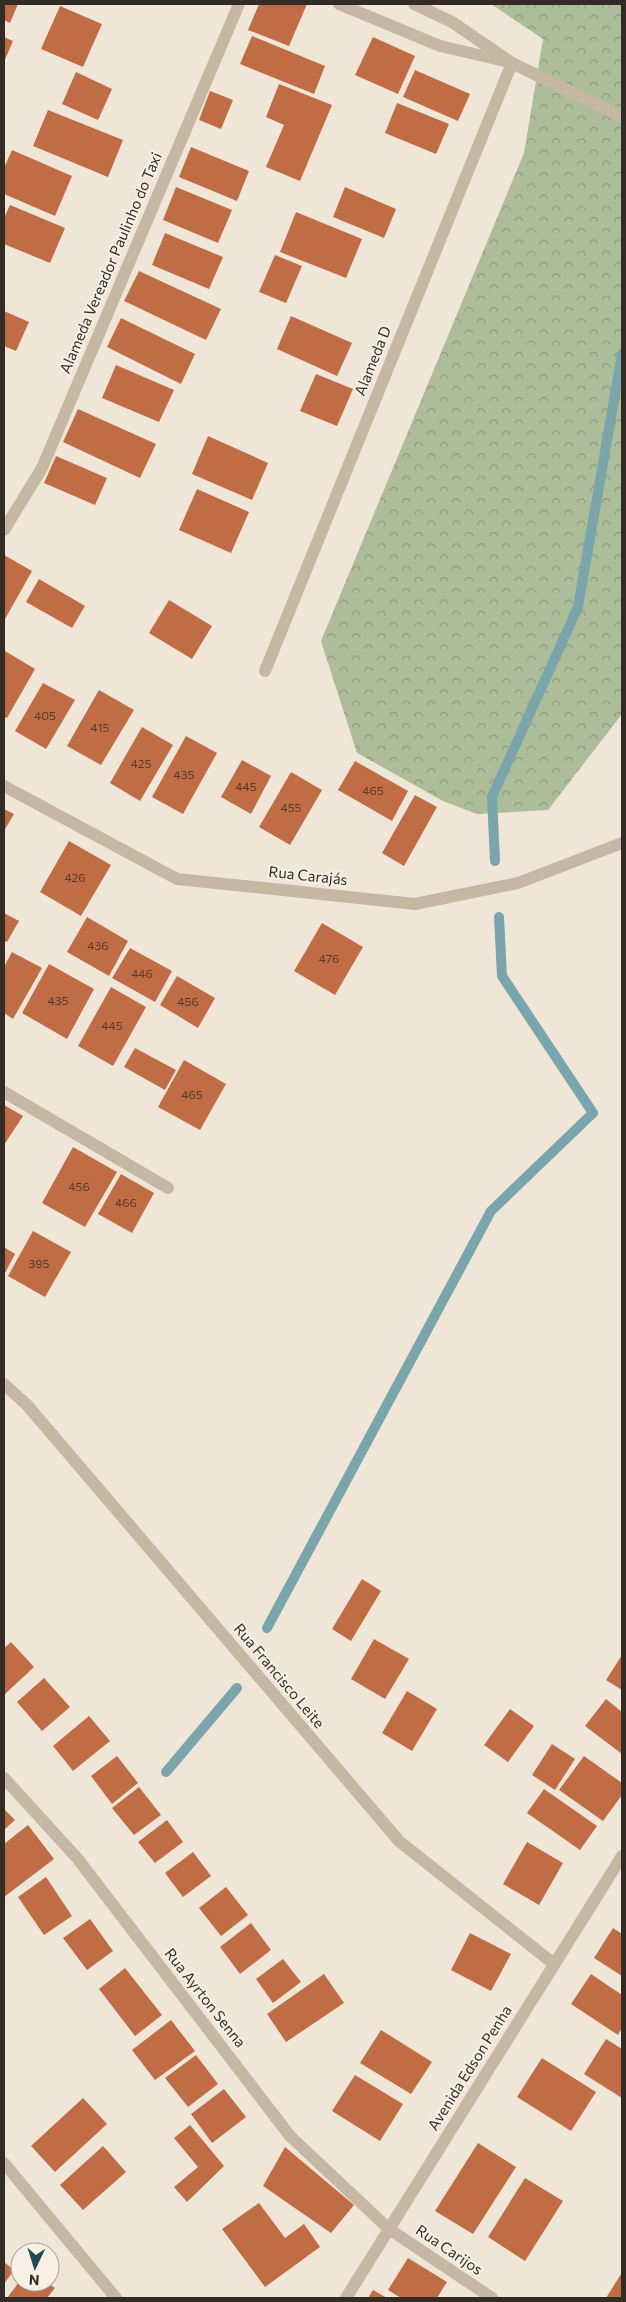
<svg xmlns="http://www.w3.org/2000/svg" width="626" height="2302" font-family="Commissioner,sans-serif">
<style>
.forest{fill:url(#forest-crowns)}
.lines{fill:none;stroke-linecap:round;stroke-linejoin:round}
.stream{stroke:#79a5ab;stroke-width:10}
.building{fill:#c06d46}
.minor{stroke:#c6b7a5;stroke-width:12}
.labels{text-anchor:middle;stroke-width:4;stroke-linejoin:round;paint-order:stroke}
.number-label{font-size:12px;fill:#563c2e}
.street-label{font-size:15px;fill:#332b26;stroke:#f8f0e4}
</style>
<defs>
<pattern id="forest-crowns" width="20" height="18" patternUnits="userSpaceOnUse" patternTransform="scale(1.25)"><rect width="20" height="18" fill="#aebd99"/><path d="M2 6a3 3 0 1 1 6 0M12 15a3 3 0 1 1 6 0" fill="none" stroke="#8e9a7d"/></pattern>
</defs>
<rect width="100%" height="100%" fill="#efe6d8"/>
<polygon class="forest" points="491,4 622,4 622,714 548,810 477,814 443,801 357,753 321,641 524,153 543,39"/>
<g class="lines">
<g class="stream">
<polyline points="495,861 492,797 578,607 622,354"/>
<polyline points="267,1628 491,1211 593,1113 502,976 499,917"/>
<polyline points="166,1772 237,1688"/>
</g>
</g>
<g class="building">
<polygon points="4,4 18,4 10,23 4,20"/>
<polygon points="259,4 307,4 289,46 248,30"/>
<polygon points="60,6 102,24 83,67 41,49"/>
<polygon points="252,36 325,66 314,94 240,64"/>
<polygon points="4,37 13,41 4,62"/>
<polygon points="373,37 415,56 398,94 355,75"/>
<polygon points="415,70 470,94 458,121 403,97"/>
<polygon points="76,72 112,89 98,120 62,104"/>
<polygon points="279,84 332,105 300,181 266,167 284,125 266,117"/>
<polygon points="210,91 233,100 221,129 199,120"/>
<polygon points="397,103 449,124 436,154 385,133"/>
<polygon points="48,110 123,140 108,177 33,146"/>
<polygon points="191,147 249,171 237,201 179,177"/>
<polygon points="12,150 72,176 55,216 4,194 4,168"/>
<polygon points="176,187 232,210 218,243 163,220"/>
<polygon points="345,187 396,209 384,238 333,217"/>
<polygon points="10,205 65,228 50,263 4,244 4,218"/>
<polygon points="296,212 362,239 346,278 280,252"/>
<polygon points="165,233 223,257 209,289 152,265"/>
<polygon points="275,255 302,266 286,303 259,292"/>
<polygon points="139,271 221,309 206,340 124,301"/>
<polygon points="4,311 29,322 16,351 4,346"/>
<polygon points="291,316 352,343 337,376 277,349"/>
<polygon points="121,318 195,354 181,384 107,347"/>
<polygon points="116,365 174,390 159,422 102,398"/>
<polygon points="316,374 353,389 337,426 300,411"/>
<polygon points="78,409 156,444 140,478 63,442"/>
<polygon points="208,436 268,463 252,500 192,474"/>
<polygon points="56,456 107,478 95,505 44,483"/>
<polygon points="197,489 249,512 231,553 179,530"/>
<polygon points="4,555 32,571 4,621"/>
<polygon points="39,579 85,606 72,628 26,602"/>
<polygon points="169,600 212,626 192,659 149,633"/>
<polygon points="5,651 35,669 7,718 4,717"/>
<polygon points="43,683 75,700 46,749 15,731"/>
<polygon points="99,690 134,710 101,765 67,746"/>
<polygon points="142,727 173,745 140,801 110,783"/>
<polygon points="186,736 217,753 183,814 152,797"/>
<polygon points="242,760 271,776 251,814 221,797"/>
<polygon points="355,761 408,791 392,821 338,790"/>
<polygon points="291,772 322,790 290,845 259,827"/>
<polygon points="415,795 437,807 404,866 382,853"/>
<polygon points="4,809 14,814 4,831"/>
<polygon points="69,841 111,865 81,916 40,892"/>
<polygon points="4,913 19,921 7,942 4,941"/>
<polygon points="87,917 128,941 109,976 67,952"/>
<polygon points="322,923 363,947 335,995 294,971"/>
<polygon points="130,948 172,971 155,1002 112,978"/>
<polygon points="12,952 42,968 13,1019 4,1013 4,967"/>
<polygon points="49,964 94,989 67,1039 22,1013"/>
<polygon points="177,976 215,998 198,1028 160,1005"/>
<polygon points="111,987 146,1007 113,1066 78,1046"/>
<polygon points="135,1048 176,1070 165,1090 124,1067"/>
<polygon points="184,1060 226,1084 200,1130 158,1107"/>
<polygon points="4,1105 23,1116 4,1145"/>
<polygon points="73,1147 117,1172 85,1227 42,1203"/>
<polygon points="121,1174 154,1193 132,1233 98,1214"/>
<polygon points="33,1231 71,1252 45,1297 8,1276"/>
<polygon points="4,1247 15,1254 4,1275"/>
<polygon points="362,1579 381,1591 351,1641 332,1629"/>
<polygon points="374,1639 409,1659 385,1699 351,1679"/>
<polygon points="11,1642 34,1667 4,1695 4,1648"/>
<polygon points="622,1655 622,1690 606,1680"/>
<polygon points="44,1678 70,1707 42,1731 17,1702"/>
<polygon points="407,1691 437,1709 412,1751 382,1733"/>
<polygon points="606,1699 622,1712 622,1754 585,1726"/>
<polygon points="510,1709 534,1726 508,1762 484,1745"/>
<polygon points="89,1716 110,1741 73,1771 53,1746"/>
<polygon points="552,1744 575,1759 555,1790 532,1775"/>
<polygon points="117,1756 138,1783 112,1804 91,1776"/>
<polygon points="584,1756 622,1783 622,1795 603,1821 559,1790"/>
<polygon points="139,1787 161,1815 134,1835 112,1808"/>
<polygon points="544,1789 597,1826 580,1850 527,1813"/>
<polygon points="4,1809 15,1820 4,1830"/>
<polygon points="167,1820 183,1842 155,1863 138,1842"/>
<polygon points="28,1825 54,1859 4,1897 4,1844"/>
<polygon points="527,1842 563,1863 539,1905 503,1884"/>
<polygon points="193,1852 211,1876 183,1897 165,1873"/>
<polygon points="46,1877 72,1916 44,1935 18,1897"/>
<polygon points="226,1887 248,1915 221,1936 199,1908"/>
<polygon points="90,1919 113,1951 87,1970 63,1938"/>
<polygon points="251,1923 271,1950 240,1974 220,1947"/>
<polygon points="613,1928 622,1934 622,1976 594,1958"/>
<polygon points="470,1933 511,1954 491,1991 451,1970"/>
<polygon points="283,1959 301,1982 273,2003 256,1979"/>
<polygon points="125,1968 162,2015 135,2036 99,1989"/>
<polygon points="324,1974 344,2003 286,2042 267,2014"/>
<polygon points="591,1974 622,1995 622,2028 618,2035 571,2004"/>
<polygon points="171,2020 195,2051 155,2080 132,2050"/>
<polygon points="381,2030 432,2062 411,2094 360,2063"/>
<polygon points="606,2039 622,2049 622,2098 584,2074"/>
<polygon points="196,2055 218,2084 188,2107 165,2078"/>
<polygon points="542,2058 596,2092 571,2131 517,2097"/>
<polygon points="355,2075 403,2104 380,2141 332,2111"/>
<polygon points="224,2089 246,2117 212,2143 191,2114"/>
<polygon points="83,2098 107,2124 55,2172 31,2146"/>
<polygon points="190,2125 224,2166 187,2202 174,2187 198,2167 174,2138"/>
<polygon points="478,2143 516,2167 473,2234 435,2211"/>
<polygon points="103,2146 126,2172 83,2210 60,2185"/>
<polygon points="285,2147 354,2205 331,2233 263,2186"/>
<polygon points="525,2178 563,2201 525,2261 488,2237"/>
<polygon points="259,2203 285,2238 304,2224 320,2247 265,2287 222,2229"/>
<polygon points="408,2258 447,2282 437,2298 401,2298 388,2290"/>
<polygon points="4,2262 14,2270 4,2284"/>
<polygon points="621,2274 622,2298 606,2298"/>
<polygon points="19,2282 46,2282 55,2288 47,2298 7,2298"/>
<polygon points="373,2290 387,2298 368,2298"/>
</g>
<g class="lines">
<g class="minor">
<polyline points="339,4 440,46 505,61"/>
<polyline points="414,4 452,22 512,63 622,117"/>
<polyline points="4,530 42,468 239,4"/>
<polyline points="265,671 512,63"/>
<polyline points="4,786 177,879 415,904 518,883 622,843"/>
<polyline points="4,1092 168,1188"/>
<polyline points="4,1384 27,1405 399,1841 554,1964"/>
<polyline points="4,1778 77,1858 290,2136 389,2229 492,2298"/>
<polyline points="4,2163 116,2298"/>
<polyline points="346,2298 622,1856"/>
</g>
</g>
<g class="labels">
<g class="number-label">
<text x="45" y="720">405</text>
<text x="100" y="732">415</text>
<text x="141" y="768">425</text>
<text x="184" y="779">435</text>
<text x="246" y="791">445</text>
<text x="373" y="795">465</text>
<text x="291" y="812">455</text>
<text x="75" y="882">426</text>
<text x="98" y="950">436</text>
<text x="329" y="963">476</text>
<text x="142" y="978">446</text>
<text x="58" y="1005">435</text>
<text x="188" y="1006">456</text>
<text x="112" y="1030">445</text>
<text x="192" y="1099">465</text>
<text x="79" y="1191">456</text>
<text x="126" y="1207">466</text>
<text x="39" y="1268">395</text>
</g>
<g class="street-label">
<text transform="translate(111 263) rotate(-67)" y="5">Alameda Vereador Paulinho do Taxi</text>
<text transform="translate(373 361) rotate(-68)" y="5">Alameda D</text>
<text transform="translate(308 876) rotate(6)" y="5">Rua Carajás</text>
<text transform="translate(279 1676) rotate(50)" y="5">Rua Francisco Leite</text>
<text transform="translate(205 1998) rotate(52)" y="5">Rua Ayrton Senna</text>
<text transform="translate(470 2068) rotate(-58)" y="5">Avenida Edson Penha</text>
<text transform="translate(449 2250) rotate(34)" y="5">Rua Carijos</text>
</g>
</g>
<rect width="626" height="2302" fill="none" stroke="#332b26" stroke-width="10"/>
<g transform="translate(35 2267) rotate(184)"><circle r="24" fill="#f8f0e4" stroke="#a9a198"/>
<path d="M0-4L9 19L0 12L-9 19Z" fill="#1e4a52"/>
<text y="-8" font-size="14" font-weight="bold" text-anchor="middle" fill="#332b26">N</text>
</g>
</svg>
